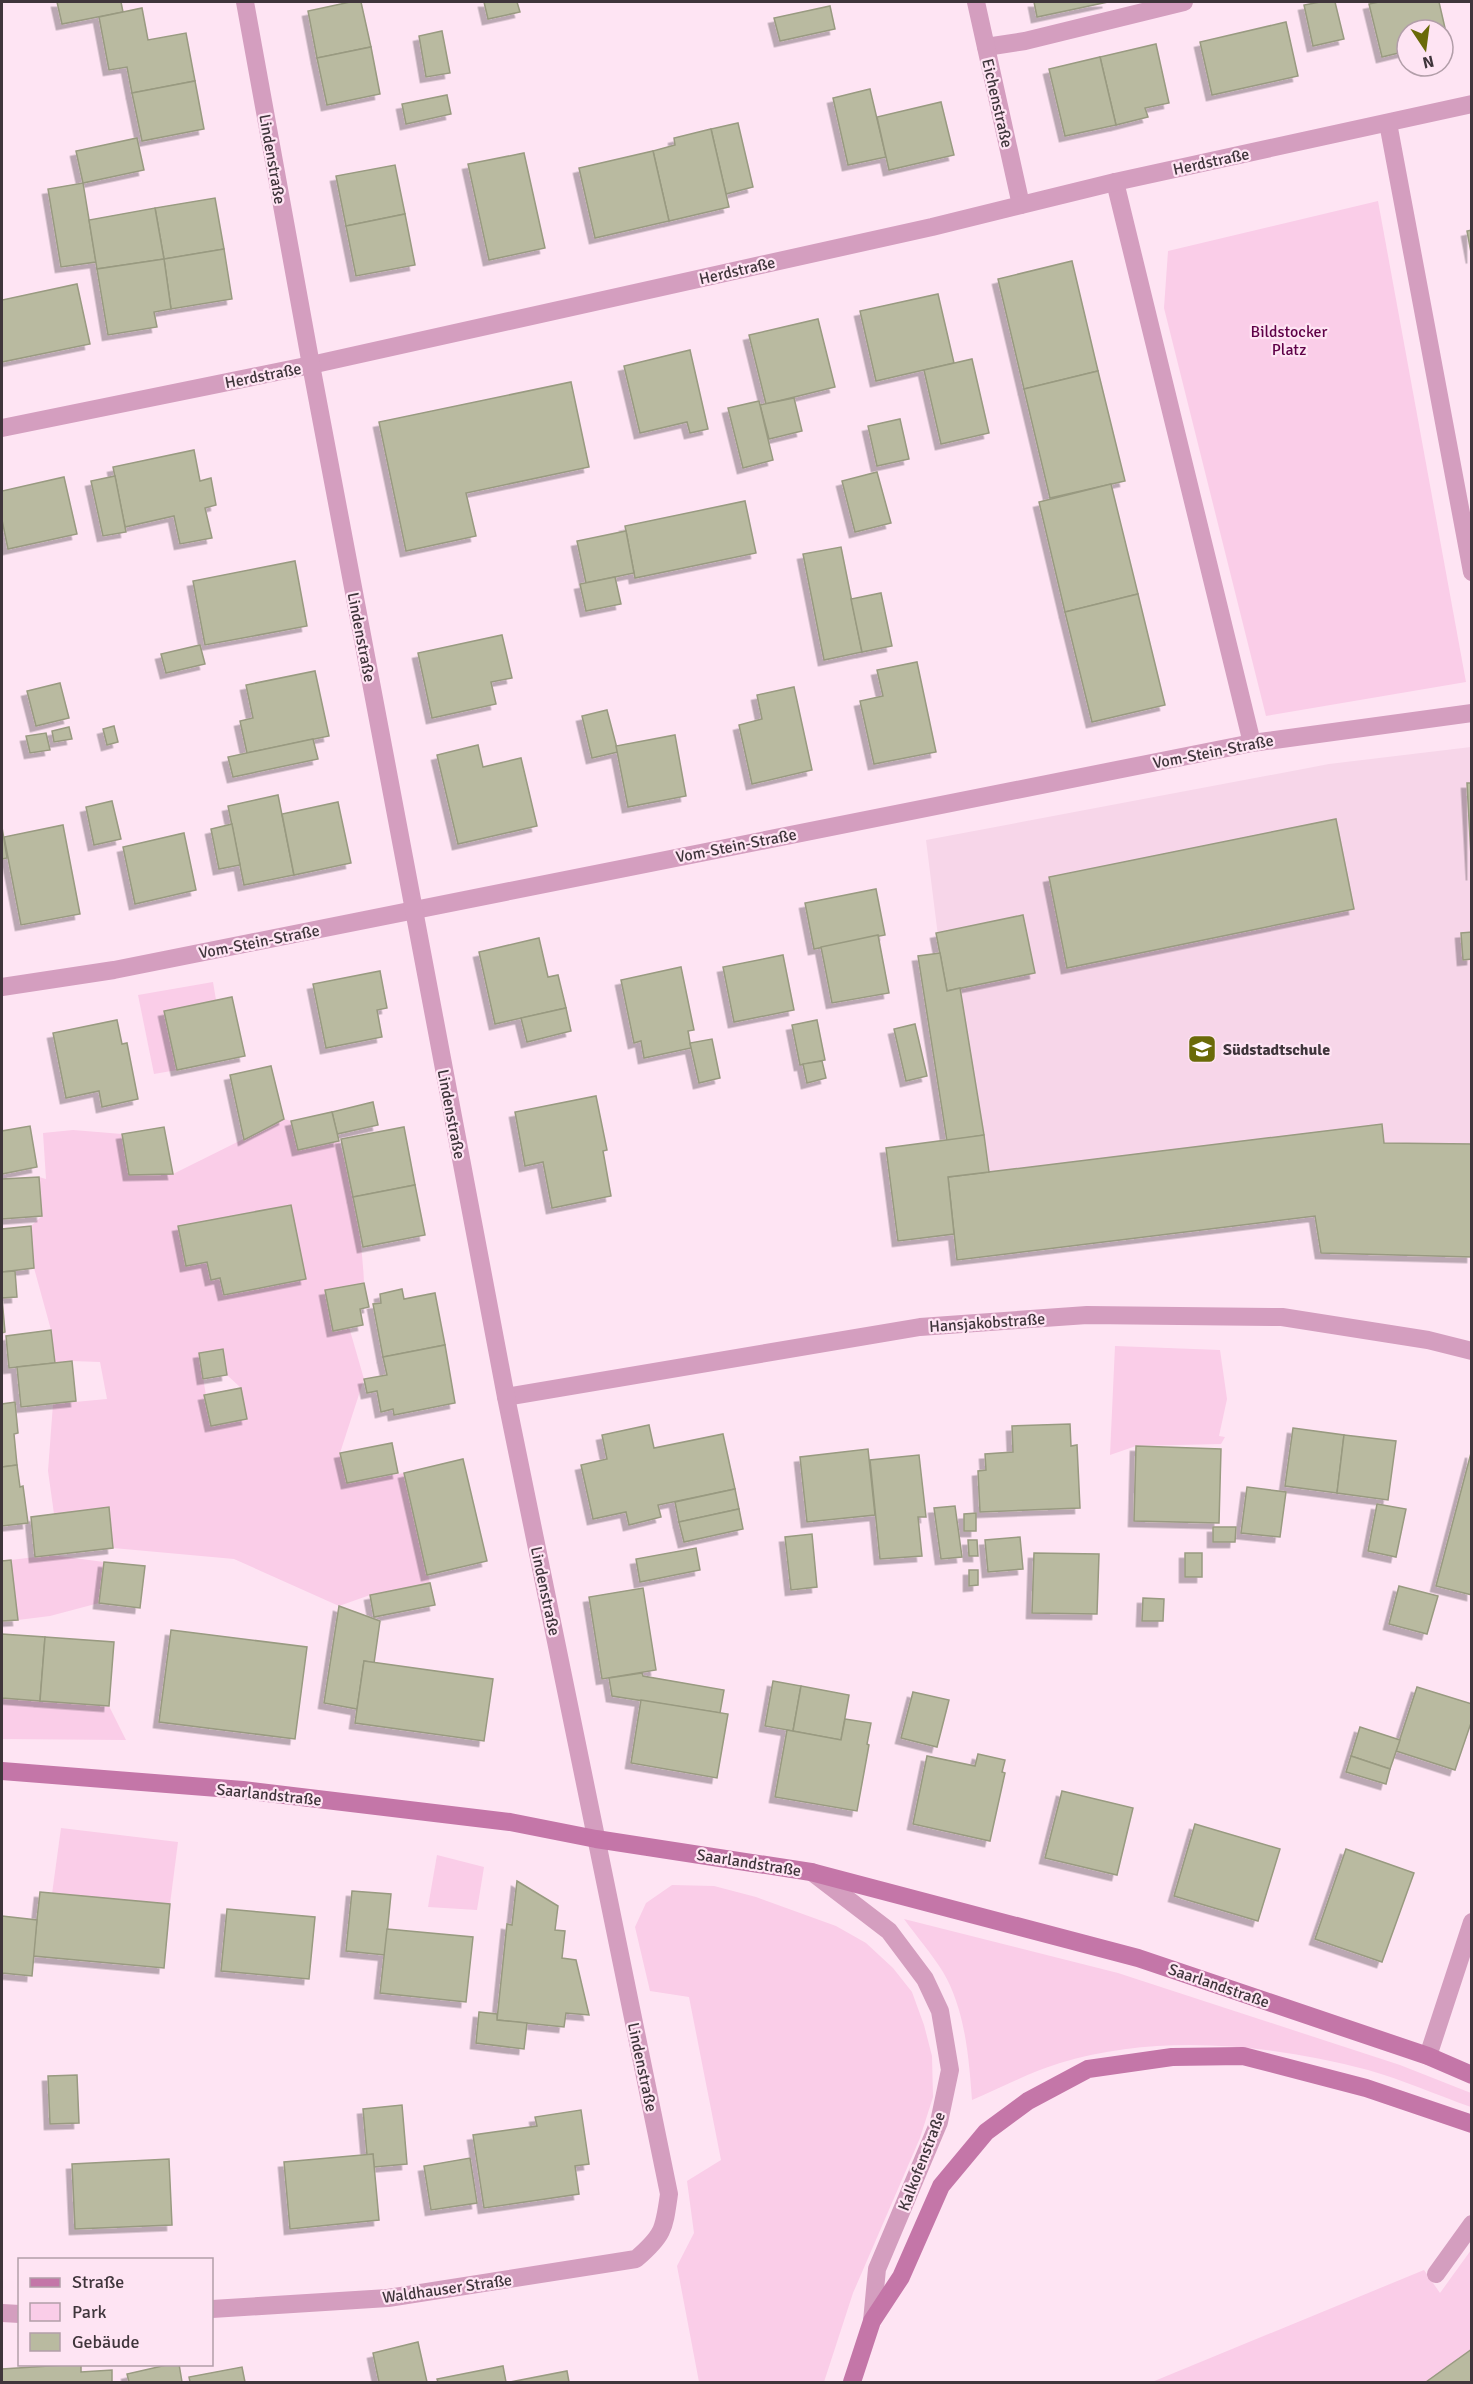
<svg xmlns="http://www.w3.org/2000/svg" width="1473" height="2384" font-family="Signika,sans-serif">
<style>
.built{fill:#f7d6e9}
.green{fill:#facde8;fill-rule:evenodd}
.building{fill:#b9baa0;stroke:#999a81;stroke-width:1.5;filter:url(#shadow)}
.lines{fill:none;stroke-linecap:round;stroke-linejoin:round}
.lane{stroke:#d49ebf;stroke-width:18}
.street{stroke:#d49ebf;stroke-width:18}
.secondary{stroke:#c476a8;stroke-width:18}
.labels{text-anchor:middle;stroke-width:4.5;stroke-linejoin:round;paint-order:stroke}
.street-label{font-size:16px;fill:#3f353b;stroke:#fee4f3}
.park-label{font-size:16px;fill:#5e0047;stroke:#fee4f3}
.poi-label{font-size:16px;font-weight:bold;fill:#3f353b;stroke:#fee4f3;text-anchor:start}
</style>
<defs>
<filter id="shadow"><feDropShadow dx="-5.5" dy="5.5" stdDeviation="0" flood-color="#0004"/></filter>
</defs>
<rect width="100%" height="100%" fill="#fee4f3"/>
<polygon class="built" points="1471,747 1471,1257 1321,1253 1315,1216 957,1260 954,1234 898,1241 886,1148 947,1141 918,956 940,952 926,840 1329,764"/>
<g class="green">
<polygon points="1378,201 1466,682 1266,716 1164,308 1168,251"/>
<polygon points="213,982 216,1000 164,1012 177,1070 154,1074 138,995"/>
<path d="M 284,1119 L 291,1121 L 298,1150 L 339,1141 C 353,1187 362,1235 364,1283 L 325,1291 L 333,1331 L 349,1327 L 364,1379 L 340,1453 L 347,1483 L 404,1473 L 430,1583 L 370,1595 L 339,1606 L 234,1559 L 113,1548 L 108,1507 L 54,1514 L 48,1471 L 53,1404 L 107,1399 L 100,1362 L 72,1361 L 55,1363 L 51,1330 L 34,1268 L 31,1226 L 42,1216 L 39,1177 L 46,1179 L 43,1133 L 73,1130 L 122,1134 L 129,1175 L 173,1174 ZM 291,1205 L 305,1279 L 224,1295 L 220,1278 L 211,1280 L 207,1262 L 186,1266 L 178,1226 ZM 223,1349 L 227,1375 L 241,1388 L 247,1419 L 211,1426 L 199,1353 Z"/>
<polygon points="1115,1346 1220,1350 1227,1399 1219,1436 1225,1437 1221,1444 1136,1446 1110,1455"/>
<polygon points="51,1555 104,1562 99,1603 50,1616 18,1620 11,1560"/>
<polygon points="2,1698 109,1706 126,1740 2,1739"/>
<polygon points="61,1828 178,1842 170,1904 52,1894"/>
<polygon points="437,1855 484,1867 477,1910 428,1907"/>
<polygon points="672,1885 714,1886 756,1897 836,1926 866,1943 893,1968 912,1992 924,2025 932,2056 933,2097 920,2138 853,2293 824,2382 699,2382 677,2266 694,2233 687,2181 721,2160 689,1997 650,1991 635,1927 646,1903"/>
<path d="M 904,1919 L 1118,1973 L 1400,2065 L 1471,2093 L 1471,2107 C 1437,2095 1403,2080 1368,2070 C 1269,2044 1160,2033 1060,2063 C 1030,2072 1001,2088 972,2100 C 969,2058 965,2009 943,1972 C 932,1954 917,1937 904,1919 Z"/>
<polygon points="1471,2250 1471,2349 1426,2382 1152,2382 1424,2270 1440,2293"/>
</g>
<g class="building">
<polygon points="57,2 121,2 123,12 62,24"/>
<polygon points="350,2 361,2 371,47 317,58 308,11"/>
<polygon points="484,2 517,2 520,12 488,19"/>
<polygon points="1034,2 1108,2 1037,17"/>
<polygon points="1320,2 1335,2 1344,39 1313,46 1304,5"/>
<polygon points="1379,2 1439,2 1448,41 1443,43 1443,30 1407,30 1407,51 1382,57 1369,4"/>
<polygon points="830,6 835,29 780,41 774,18"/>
<polygon points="142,8 148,40 186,33 195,81 132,93 127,67 109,70 99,17"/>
<polygon points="1286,22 1298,76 1212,95 1200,42"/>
<polygon points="442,31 450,73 426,77 419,36"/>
<polygon points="1156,44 1169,103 1145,108 1148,117 1116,125 1100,57"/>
<polygon points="371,47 380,94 327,105 317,58"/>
<polygon points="1100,57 1116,125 1065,136 1049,69"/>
<polygon points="195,81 204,129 142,141 132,93"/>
<polygon points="870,89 886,157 848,165 833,98"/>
<polygon points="447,95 451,114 406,124 402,104"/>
<polygon points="941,102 954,155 889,170 877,117"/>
<polygon points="738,123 753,187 726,194 711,129"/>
<polygon points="711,129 729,207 669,221 653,151 675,145 674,138"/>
<polygon points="137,138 144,170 83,183 76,151"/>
<polygon points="653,151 669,221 595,238 579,168"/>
<polygon points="524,153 545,248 489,260 468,164"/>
<polygon points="395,165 405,214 346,226 336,176"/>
<polygon points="83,183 96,262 61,267 48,189"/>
<polygon points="215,198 224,249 164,259 155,208"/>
<polygon points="155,208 164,259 97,269 89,220"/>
<polygon points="405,214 415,265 356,276 346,226"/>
<polygon points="1472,230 1472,258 1467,231"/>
<polygon points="224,249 232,299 171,309 164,259"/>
<polygon points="164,259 171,309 154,312 157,327 108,335 97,269"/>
<polygon points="1072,261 1098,371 1024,389 998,279"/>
<polygon points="77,284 90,344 2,362 2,300"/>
<polygon points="938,294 954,363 876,381 860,311"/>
<polygon points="818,319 835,387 766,404 749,335"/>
<polygon points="690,350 708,429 690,433 687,422 640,433 624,366"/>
<polygon points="972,359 989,433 941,444 924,370"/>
<polygon points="1098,371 1125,481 1050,498 1024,389"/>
<polygon points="571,382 589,467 466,493 476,536 406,551 379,422"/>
<polygon points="794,398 802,431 769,439 760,405"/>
<polygon points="759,401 773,460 743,468 728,408"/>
<polygon points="900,419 909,459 877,466 868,426"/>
<polygon points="194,450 200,481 211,478 216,505 205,508 212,538 180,544 174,516 125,527 113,467"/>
<polygon points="877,472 891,523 855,532 842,481"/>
<polygon points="115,476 126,532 103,536 91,481"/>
<polygon points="64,477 77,534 8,549 2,520 2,491"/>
<polygon points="1111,484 1138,594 1065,612 1039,502"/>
<polygon points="745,501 756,553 635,578 625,526"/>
<polygon points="626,531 634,573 586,583 577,541"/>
<polygon points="841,547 862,652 824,660 803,554"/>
<polygon points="295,561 307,626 205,645 193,581"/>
<polygon points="615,577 621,604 586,611 580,584"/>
<polygon points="881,593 892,646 862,652 851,599"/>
<polygon points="1138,594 1165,705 1092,722 1065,612"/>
<polygon points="502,635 512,678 491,682 496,704 432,718 418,653"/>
<polygon points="200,645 205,664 166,673 161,654"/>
<polygon points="917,662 936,752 874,764 860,701 883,696 877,670"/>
<polygon points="315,671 329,736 247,753 240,721 253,718 246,685"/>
<polygon points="60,683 69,718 36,726 27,691"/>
<polygon points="794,687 812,770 752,784 739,725 762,719 757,695"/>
<polygon points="607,710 618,752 592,758 582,716"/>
<polygon points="114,726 118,742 107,745 103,729"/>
<polygon points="69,727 72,739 54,742 52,731"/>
<polygon points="46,733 50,750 30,753 26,736"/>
<polygon points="675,735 686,796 628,807 616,746"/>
<polygon points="313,739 318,759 233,777 228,757"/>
<polygon points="478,745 483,767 521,758 537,826 458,844 437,755"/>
<polygon points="1467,783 1472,783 1472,875"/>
<polygon points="278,795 294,875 244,885 228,806"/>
<polygon points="112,801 121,839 94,845 86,807"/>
<polygon points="338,802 351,863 294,875 282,814"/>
<polygon points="1336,819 1354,909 1067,968 1049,877"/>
<polygon points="232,824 240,865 219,869 211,829"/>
<polygon points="63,825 80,914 21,925 4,837"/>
<polygon points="2,827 7,858 2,859"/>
<polygon points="184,833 196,890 135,904 123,847"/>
<polygon points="876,889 885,935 814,949 805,903"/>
<polygon points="1023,915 1035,973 947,991 936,933"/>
<polygon points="1472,932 1472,959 1463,960 1461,933"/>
<polygon points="878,935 889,993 832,1003 821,947"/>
<polygon points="539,938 548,977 558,975 566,1008 495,1024 479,952"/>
<polygon points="940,953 947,991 960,988 984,1135 947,1141 918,956"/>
<polygon points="783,955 794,1010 734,1022 723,967"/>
<polygon points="681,967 694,1030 688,1031 691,1048 644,1058 641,1041 634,1043 621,980"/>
<polygon points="380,971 387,1008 377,1010 382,1037 326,1048 313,984"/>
<polygon points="232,997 245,1056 177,1070 164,1011"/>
<polygon points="566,1008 571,1031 527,1042 521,1018"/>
<polygon points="117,1020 122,1044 127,1043 138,1099 102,1107 99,1091 66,1098 53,1033"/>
<polygon points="817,1020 825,1060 800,1065 792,1025"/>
<polygon points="915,1024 927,1076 906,1081 894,1029"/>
<polygon points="712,1039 720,1078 699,1083 690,1043"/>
<polygon points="822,1061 826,1078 807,1083 803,1064"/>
<polygon points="271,1066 284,1119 244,1140 230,1075"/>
<polygon points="596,1096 607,1150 603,1151 611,1196 552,1208 543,1162 525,1166 515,1112"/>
<polygon points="373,1102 378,1125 337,1134 332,1112"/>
<polygon points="332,1112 339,1141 298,1150 291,1121"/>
<polygon points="1382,1124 1384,1143 1472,1144 1472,1257 1321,1253 1315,1216 957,1260 948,1177"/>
<polygon points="30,1126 37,1167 2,1174 2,1131"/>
<polygon points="164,1127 173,1174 129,1175 122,1134"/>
<polygon points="404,1127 415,1185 353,1197 341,1139"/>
<polygon points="984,1135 989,1172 948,1177 954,1234 898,1241 886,1148"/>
<polygon points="39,1177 42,1216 2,1219 2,1179"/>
<polygon points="415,1185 425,1235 363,1247 353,1197"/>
<polygon points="291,1205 306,1279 224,1295 220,1278 211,1280 207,1262 186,1266 178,1226"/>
<polygon points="31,1226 34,1268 2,1272 2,1229"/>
<polygon points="15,1271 17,1297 2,1298 5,1332 2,1333 2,1272"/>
<polygon points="364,1283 369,1307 360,1309 363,1325 333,1331 325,1290"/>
<polygon points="402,1289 404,1299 435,1293 445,1345 383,1357 373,1304 381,1303 380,1294"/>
<polygon points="51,1330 55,1363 9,1368 6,1336"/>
<polygon points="445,1345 455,1403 394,1415 393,1409 381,1412 377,1391 367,1393 364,1379 387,1375 383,1357"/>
<polygon points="223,1349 227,1375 203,1379 199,1353"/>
<polygon points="72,1361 76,1401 21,1407 17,1367"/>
<polygon points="241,1388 247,1419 211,1426 204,1395"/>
<polygon points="15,1402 18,1433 14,1434 17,1465 2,1467 2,1404"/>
<polygon points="1070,1424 1071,1446 1077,1445 1080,1508 980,1512 978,1471 986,1470 985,1454 1013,1452 1012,1426"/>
<polygon points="649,1425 654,1448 723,1434 735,1489 658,1505 661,1517 629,1525 626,1512 593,1519 581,1465 607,1459 602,1435"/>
<polygon points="1293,1428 1344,1435 1337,1493 1285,1486"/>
<polygon points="1344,1435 1396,1441 1388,1500 1337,1493"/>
<polygon points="392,1443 398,1473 347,1483 340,1453"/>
<polygon points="1136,1446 1221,1449 1219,1523 1134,1521"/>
<polygon points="868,1449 875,1515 807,1522 800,1457"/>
<polygon points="1471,1453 1472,1453 1472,1595 1436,1586"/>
<polygon points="919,1455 926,1517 918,1517 922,1556 880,1559 870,1460"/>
<polygon points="463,1459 487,1561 427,1575 404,1473"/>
<polygon points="17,1465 20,1487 23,1486 28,1523 2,1526 2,1467"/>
<polygon points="1247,1487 1286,1492 1280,1537 1241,1533"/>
<polygon points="735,1489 739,1509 679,1522 675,1502"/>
<polygon points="1377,1504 1406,1509 1396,1557 1368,1551"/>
<polygon points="955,1506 962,1557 941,1559 934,1508"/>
<polygon points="109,1507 113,1548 35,1557 31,1517"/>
<polygon points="739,1509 743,1529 684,1542 679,1522"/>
<polygon points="976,1513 976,1531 964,1531 964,1514"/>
<polygon points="1213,1527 1236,1527 1235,1542 1213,1542"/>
<polygon points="812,1534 817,1587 791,1590 785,1537"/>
<polygon points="1020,1537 1023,1569 988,1572 985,1540"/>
<polygon points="968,1540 977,1540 978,1556 969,1556"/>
<polygon points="696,1548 700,1570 640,1582 636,1559"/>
<polygon points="1034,1553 1099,1554 1097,1614 1032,1613"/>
<rect x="1185" y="1553" width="17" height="24"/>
<polygon points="11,1560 18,1620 2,1621 2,1561"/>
<polygon points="104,1562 145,1566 140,1608 99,1603"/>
<polygon points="969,1570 978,1570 978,1585 969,1586"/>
<polygon points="430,1583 435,1605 374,1617 370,1595"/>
<polygon points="1399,1586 1438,1596 1427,1634 1389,1624"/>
<polygon points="643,1588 656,1670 602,1679 589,1597"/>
<polygon points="1143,1598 1164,1599 1163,1621 1142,1621"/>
<polygon points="339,1606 380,1621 374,1663 364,1661 357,1709 324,1703"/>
<polygon points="171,1630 307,1647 295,1739 159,1722"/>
<polygon points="2,1634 45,1637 40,1701 2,1698"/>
<polygon points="45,1637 114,1642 109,1706 40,1701"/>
<polygon points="364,1661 493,1679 484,1741 355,1723"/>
<polygon points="642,1673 643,1676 724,1690 720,1713 612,1696 609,1678"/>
<polygon points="773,1681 801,1686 793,1731 765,1726"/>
<polygon points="801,1686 849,1695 841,1740 793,1731"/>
<polygon points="1417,1687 1472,1704 1472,1720 1455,1770 1396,1751"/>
<polygon points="913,1692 949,1700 937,1747 901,1738"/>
<polygon points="641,1700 728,1714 717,1778 631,1763"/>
<polygon points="845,1719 871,1723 867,1744 869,1745 857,1811 775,1797 787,1730 841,1740"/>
<polygon points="1360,1727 1400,1740 1390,1769 1351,1756"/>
<polygon points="978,1754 1005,1760 1002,1772 1005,1773 990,1841 913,1824 927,1756 975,1766"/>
<polygon points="1351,1756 1390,1769 1386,1784 1346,1772"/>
<polygon points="1062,1791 1133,1808 1117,1875 1045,1858"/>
<polygon points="1195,1824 1280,1849 1258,1921 1174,1896"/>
<polygon points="1346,1849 1414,1873 1382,1962 1315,1939"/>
<polygon points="517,1881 558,1906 555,1930 565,1931 562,1958 576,1960 589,2015 566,2013 564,2027 497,2020 507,1924 512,1925"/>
<polygon points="352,1891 391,1894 385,1955 346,1951"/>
<polygon points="40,1892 170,1904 164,1968 33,1956"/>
<polygon points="227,1909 315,1917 309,1979 221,1971"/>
<polygon points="2,1916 37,1920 32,1976 2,1973"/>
<polygon points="387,1929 473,1937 466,2002 380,1993"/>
<polygon points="479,2012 497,2014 497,2020 527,2023 524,2049 476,2043"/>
<polygon points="77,2075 79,2123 50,2124 48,2076"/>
<polygon points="402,2105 407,2164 374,2167 373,2154 367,2155 363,2109"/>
<polygon points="581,2110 589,2164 575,2166 579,2194 484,2208 473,2135 537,2126 535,2117"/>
<polygon points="373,2154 379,2220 290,2229 284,2162"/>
<polygon points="470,2158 477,2203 431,2210 424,2166"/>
<polygon points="169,2159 172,2225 75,2229 72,2164"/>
<polygon points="418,2342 427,2382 379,2382 373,2353"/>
<polygon points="1472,2349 1472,2382 1426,2382"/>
<polygon points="81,2364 81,2372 112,2370 112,2382 2,2382 2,2369"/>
<polygon points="171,2364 179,2364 182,2382 129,2382 127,2374"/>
<polygon points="503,2366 506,2382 438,2382 437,2379"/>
<polygon points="242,2367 245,2382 190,2382 189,2377"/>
<polygon points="567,2371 569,2382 510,2382"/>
</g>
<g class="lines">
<g class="lane">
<polyline points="986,47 1025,41 1184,2"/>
<polyline points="1436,2274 1472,2224"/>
</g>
<g class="street">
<polyline points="976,2 1021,205"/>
<polyline points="1388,123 1472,572"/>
<polyline points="1115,182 1252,743"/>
<polyline points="2,428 311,365 932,227 1115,182 1472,104"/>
<polyline points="2,987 114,970 1252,743 1472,713"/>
<polyline points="506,1397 920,1327 1087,1315 1282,1317 1428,1340 1472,1351"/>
<polyline points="812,1872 889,1931 925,1979 940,2011 950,2070 939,2122 877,2269 872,2321"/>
<polyline points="1428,2056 1472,1922"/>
<path d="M 212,2309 L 388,2298 L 636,2259 C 664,2235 664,2229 669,2194 L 506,1397 L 311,365 L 245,2"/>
<polyline points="2,2313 20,2314"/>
</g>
<g class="secondary">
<polyline points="2,1771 243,1790 510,1822 596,1839 811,1872 1138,1958 1428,2056 1472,2075"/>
<polyline points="852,2382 872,2321 901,2277 941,2186 986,2132 1028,2101 1088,2069 1172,2057 1243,2056 1366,2088 1472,2124"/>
</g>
</g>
<defs>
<g id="school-square" transform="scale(1.5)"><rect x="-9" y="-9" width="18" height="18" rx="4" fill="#6a6a08" stroke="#fee4f3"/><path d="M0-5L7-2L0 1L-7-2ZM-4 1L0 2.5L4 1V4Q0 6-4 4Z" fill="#fff"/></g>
</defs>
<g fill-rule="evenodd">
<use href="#school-square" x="1202" y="1049"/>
</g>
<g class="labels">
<g class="street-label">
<text transform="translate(998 103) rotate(77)" y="6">Eichenstraße</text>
<text transform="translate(273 159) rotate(80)" y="6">Lindenstraße</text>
<text transform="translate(1211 161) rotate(-12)" y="6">Herdstraße</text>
<text transform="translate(737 270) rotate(-13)" y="6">Herdstraße</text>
<text transform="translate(263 375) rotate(-11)" y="6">Herdstraße</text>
<text transform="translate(362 637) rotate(79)" y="6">Lindenstraße</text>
<text transform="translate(1213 751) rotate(-11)" y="6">Vom-Stein-Straße</text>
<text transform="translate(736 845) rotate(-11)" y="6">Vom-Stein-Straße</text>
<text transform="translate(259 941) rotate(-11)" y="6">Vom-Stein-Straße</text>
<text transform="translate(452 1114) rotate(79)" y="6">Lindenstraße</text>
<text transform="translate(987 1322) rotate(-4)" y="6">Hansjakobstraße</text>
<text transform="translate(546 1591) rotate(78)" y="6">Lindenstraße</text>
<text transform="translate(269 1794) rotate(6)" y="6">Saarlandstraße</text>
<text transform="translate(749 1862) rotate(9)" y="6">Saarlandstraße</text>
<text transform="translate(1219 1985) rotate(19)" y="6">Saarlandstraße</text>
<text transform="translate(643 2067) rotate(78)" y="6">Lindenstraße</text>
<text transform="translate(921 2161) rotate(-69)" y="6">Kalkofenstraße</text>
<text transform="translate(447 2288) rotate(-8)" y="6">Waldhauser Straße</text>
</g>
<g class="park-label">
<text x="1289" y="337">Bildstocker<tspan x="1289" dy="18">Platz</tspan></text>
</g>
<g class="poi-label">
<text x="1223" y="1055">Südstadtschule</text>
</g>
</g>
<rect width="1473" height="2384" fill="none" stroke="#3f353b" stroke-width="6"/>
<rect x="18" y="2258" width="195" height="108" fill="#fee4f3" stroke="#b29ea9" stroke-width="1.5"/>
<rect x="30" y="2278" width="30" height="9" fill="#c476a8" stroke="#b29ea9" stroke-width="1.5"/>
<text x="72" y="2288" font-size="18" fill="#3f353b">Straße</text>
<rect x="30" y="2303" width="30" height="18" fill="#facde8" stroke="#b29ea9" stroke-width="1.5"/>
<text x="72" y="2318" font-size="18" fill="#3f353b">Park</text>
<rect x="30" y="2333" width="30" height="18" fill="#b9baa0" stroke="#b29ea9" stroke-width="1.5"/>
<text x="72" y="2348" font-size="18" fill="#3f353b">Gebäude</text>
<g transform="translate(1425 48) rotate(167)"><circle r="28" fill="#fee4f3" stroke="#b29ea9" stroke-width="1.5"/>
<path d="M0-4.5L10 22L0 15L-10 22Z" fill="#6a6a08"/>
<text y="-9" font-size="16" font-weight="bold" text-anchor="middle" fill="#3f353b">N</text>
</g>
</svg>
